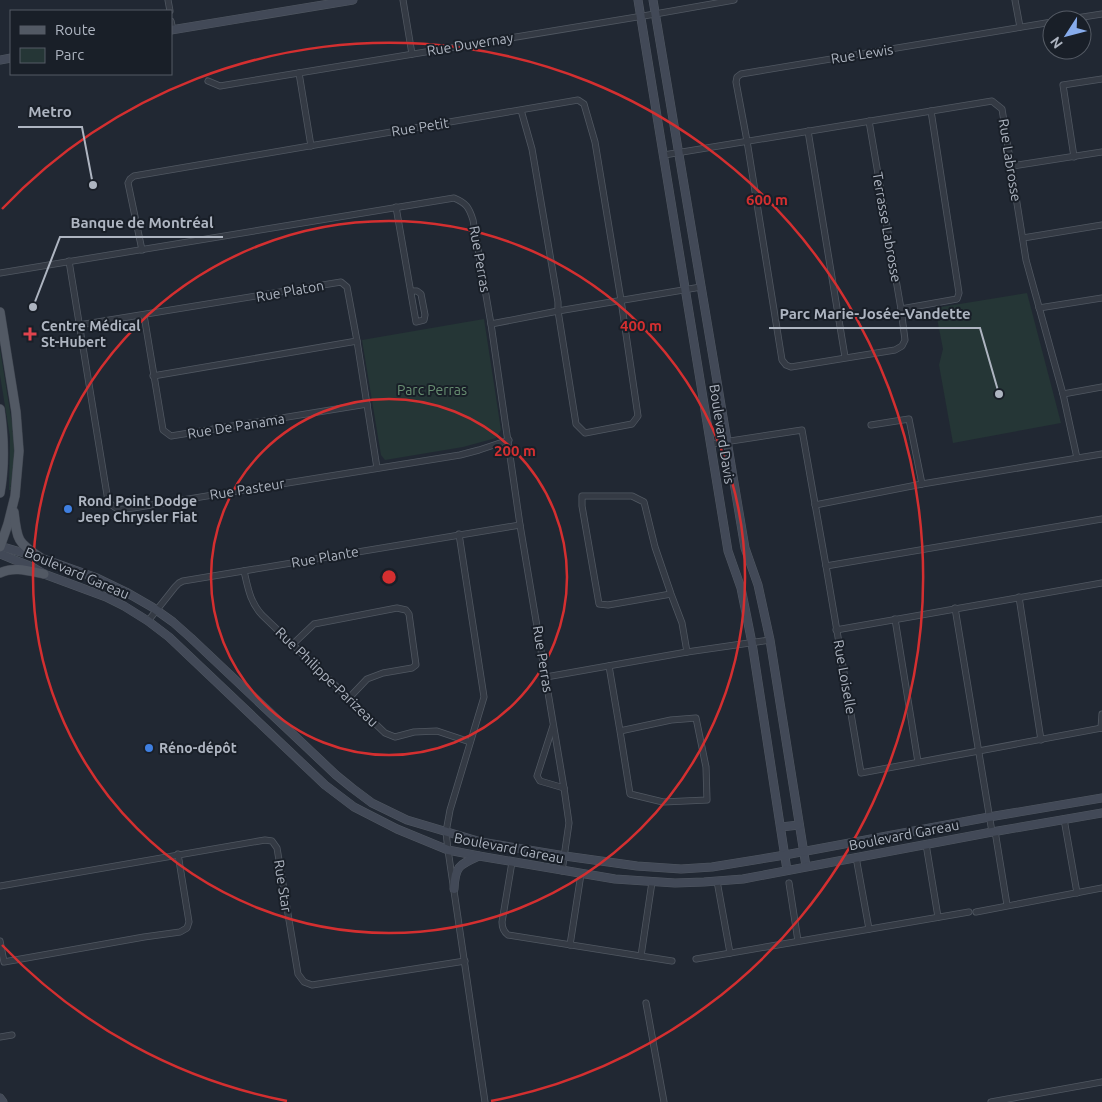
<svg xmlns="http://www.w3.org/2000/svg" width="1102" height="1102" font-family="Ubuntu,sans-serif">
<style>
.green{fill:#253636}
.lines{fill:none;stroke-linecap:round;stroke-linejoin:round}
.street-casing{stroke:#515862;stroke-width:7}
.secondary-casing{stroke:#515862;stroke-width:9}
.primary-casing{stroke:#3d434d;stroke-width:10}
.street{stroke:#343a44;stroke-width:5.5}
.secondary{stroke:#424957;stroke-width:8}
.primary{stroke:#525964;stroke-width:9}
.ring{fill:none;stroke:#d42f30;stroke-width:2.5}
.health-dot{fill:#e0444e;stroke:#191f28;stroke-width:2}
.shop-dot{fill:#3f7fe0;stroke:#191f28;stroke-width:2}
.labels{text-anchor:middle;stroke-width:4;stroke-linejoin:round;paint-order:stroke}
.street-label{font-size:14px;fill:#aeb5c1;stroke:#191f28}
.poi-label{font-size:14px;font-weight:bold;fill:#aeb5c1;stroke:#191f28;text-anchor:start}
.park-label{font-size:14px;fill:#688f72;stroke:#191f28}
.centre{fill:#d42f30;stroke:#191f28;stroke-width:2.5}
.ring-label{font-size:15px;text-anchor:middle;font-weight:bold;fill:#d42f30;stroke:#191f28;stroke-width:4;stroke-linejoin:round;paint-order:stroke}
.leader{fill:none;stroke:#aeb5c1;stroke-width:2}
.callout-dot{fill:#aeb5c1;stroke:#191f28;stroke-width:2}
.callout-label{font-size:15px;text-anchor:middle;font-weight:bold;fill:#aeb5c1;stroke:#191f28;stroke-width:4;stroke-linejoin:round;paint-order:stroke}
</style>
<rect width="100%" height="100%" fill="#212833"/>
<g class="green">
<polygon points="1027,293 1061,423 953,443 939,365 943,349 935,308"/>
<polygon points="484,319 501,430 496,438 463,447 385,460 381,455 362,340"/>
<path d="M 0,349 L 13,430 L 12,432 L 13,432 C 15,450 14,467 11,485 L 10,487 L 11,487 L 11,490 L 9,490 L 10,437 L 0,375 Z"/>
</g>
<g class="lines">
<g class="street-casing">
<g id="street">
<polyline points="168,0 170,11"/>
<polyline points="403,0 412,54"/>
<polyline points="1015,0 1020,27"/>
<polyline points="1064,20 1102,14"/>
<polyline points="171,21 173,30"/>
<polyline points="299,73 311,146"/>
<polyline points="208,81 220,86 655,14 734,0"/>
<polyline points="869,121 901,309 905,340 902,346 895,350 791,367 786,365 782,360 747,141 736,82 737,77 741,74 1052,22"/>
<polyline points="808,131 845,357"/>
<polyline points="664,155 992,101 1002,109 1026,260 1063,394 1077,458"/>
<polyline points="1074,157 1063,85 1102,79"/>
<polyline points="1012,166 1102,152"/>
<polyline points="396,207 416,322 424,320 425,315 421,294 417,291 411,291"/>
<polyline points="1023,238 1102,225"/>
<polyline points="142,250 128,183 130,179 134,176 578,100 584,104 595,142 621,300 638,416 632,424 585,433 576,424 558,311 558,302 532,149 521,110"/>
<path d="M 69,261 L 108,501 C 116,511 121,510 133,508 L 460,455 L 479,450 L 509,440"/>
<path d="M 0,273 L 454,198 C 466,203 469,207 473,220 L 491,324 L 520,525 L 564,788 L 569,823 L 562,871"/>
<polyline points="1039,308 1102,298"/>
<polyline points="901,309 957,299 959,293 931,111"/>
<polyline points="144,315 163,430 171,436 367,404"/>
<polyline points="491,324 558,311 701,287"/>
<polyline points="79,325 341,282 347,287 357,341 377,468"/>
<polyline points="153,376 357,341"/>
<polyline points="1063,394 1102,387"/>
<polyline points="871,425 909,419 922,484"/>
<polyline points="711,444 802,430 826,566 861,773 1102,728"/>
<polyline points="815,505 922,484 1102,454"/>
<polyline points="459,534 484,697 450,810 446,832 448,850 485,1102"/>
<polyline points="826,566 1102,519"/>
<path d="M 244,571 C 248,588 250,602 262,615 L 385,733 L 395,737 L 414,732 L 437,731 L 470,742"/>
<polyline points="671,594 608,605 599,604 582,506 582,496 632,496 644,502 655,547 671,594 682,623 687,652"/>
<polyline points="1019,597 1041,740"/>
<polyline points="955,608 992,832"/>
<polyline points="895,619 918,762"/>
<polyline points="148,621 175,587 179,583 183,581 520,525"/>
<polyline points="836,630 1102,583"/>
<polyline points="293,644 314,624 397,608 406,610 409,614 416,665 412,668 383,673 367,679 349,698"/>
<polyline points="609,666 620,731 630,794 663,802 707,800 706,767 696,718 671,720 620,731"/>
<polyline points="546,677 687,652 770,640"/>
<polyline points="553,726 537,776 540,781 564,788"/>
<polyline points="1101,728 1102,714"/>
<polyline points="1064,819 1077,893"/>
<polyline points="995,831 1007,905"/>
<polyline points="926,844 938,917"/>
<polyline points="856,857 869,929"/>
<path d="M 512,862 L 502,922 C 502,928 504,932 508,935 L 672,961"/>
<polyline points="717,881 730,953"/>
<polyline points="789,883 798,941"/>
<polyline points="0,886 265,840 272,841 277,848 298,974 304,982 312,985 465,961"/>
<polyline points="976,912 1102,888"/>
<polyline points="0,941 4,962 144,937 180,932 187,928 189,922 178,854"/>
<polyline points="570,945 581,874"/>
<polyline points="641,956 652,882"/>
<polyline points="696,959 969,912"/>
<polyline points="646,1003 664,1102"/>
<polyline points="0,1037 12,1035"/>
<polyline points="991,1102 1102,1082"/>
</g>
</g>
<g class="secondary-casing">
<g id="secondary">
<polyline points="638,0 728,551 741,588 752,643 787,870"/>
<polyline points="653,0 745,548 758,585 770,640 806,866"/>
<polyline points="171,30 353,0"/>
<polyline points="0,60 11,58"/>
<polyline points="0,546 41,558 97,578 126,592 152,607 173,622 191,638 336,775 352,788 372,803 407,820 481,842 565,856 637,866 681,869 712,867 785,855 989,817 1102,798"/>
<polyline points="0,554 32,567 44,574 106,597 124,606 148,621 169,637 325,785 354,807 397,829 448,850 479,856 615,879 675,883 704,882 743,879 992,832 1102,813"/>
<polyline points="781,827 799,825"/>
<path d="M 454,889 C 455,866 459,865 479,856"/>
<polyline points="0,1098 3,1102"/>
</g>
</g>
<g class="primary-casing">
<g id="primary">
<polyline points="0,312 16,412 19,451 15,496 8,524 0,547"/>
<path d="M 0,409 C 4,437 5,465 0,493"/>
<path d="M 14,512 C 17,540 17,542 41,558"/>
<path d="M 0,573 C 14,566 29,571 44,574"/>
</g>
</g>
<use href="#street" class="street"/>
<use href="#secondary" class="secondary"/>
<use href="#primary" class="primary"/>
</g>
<g class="ring">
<circle cx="389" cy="577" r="178"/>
<circle cx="389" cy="577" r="356"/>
<path d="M287 1101A534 534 0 0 1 2 945M2 209A534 534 0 1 1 491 1101"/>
</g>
<path class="health-dot" d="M27.5 326.5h5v5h5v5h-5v5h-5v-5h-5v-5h5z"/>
<g class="shop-dot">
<circle cx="68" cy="509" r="5"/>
<circle cx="149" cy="748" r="5"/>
</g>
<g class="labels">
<g class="street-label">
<text transform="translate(470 44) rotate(-9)" y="5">Rue Duvernay</text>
<text transform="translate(862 54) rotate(-9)" y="5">Rue Lewis</text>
<text transform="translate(420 127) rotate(-9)" y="5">Rue Petit</text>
<text transform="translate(1010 160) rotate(81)" y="5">Rue Labrosse</text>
<text transform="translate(887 227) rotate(80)" y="5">Terrasse Labrosse</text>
<text transform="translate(480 259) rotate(80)" y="5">Rue Perras</text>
<text transform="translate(290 291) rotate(-10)" y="5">Rue Platon</text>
<text transform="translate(236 426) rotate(-9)" y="5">Rue De Panama</text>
<text transform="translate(722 434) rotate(81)" y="5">Boulevard Davis</text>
<text transform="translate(247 489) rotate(-9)" y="5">Rue Pasteur</text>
<text transform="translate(325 557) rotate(-10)" y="5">Rue Plante</text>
<text transform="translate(77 573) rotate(23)" y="5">Boulevard Gareau</text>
<text transform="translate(543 659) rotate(81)" y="5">Rue Perras</text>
<text transform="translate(327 677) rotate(44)" y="5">Rue Philippe-Parizeau</text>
<text transform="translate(845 677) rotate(80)" y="5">Rue Loiselle</text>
<text transform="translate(904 835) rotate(-11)" y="5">Boulevard Gareau</text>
<text transform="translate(509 848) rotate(11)" y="5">Boulevard Gareau</text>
<text transform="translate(283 886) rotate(81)" y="5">Rue Star</text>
</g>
<g class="poi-label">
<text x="41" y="331">Centre Médical<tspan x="41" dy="16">St-Hubert</tspan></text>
<text x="78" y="506">Rond Point Dodge<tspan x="78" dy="16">Jeep Chrysler Fiat</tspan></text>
<text x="159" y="753">Réno-dépôt</text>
</g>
<g class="park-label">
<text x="432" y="395">Parc Perras</text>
</g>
</g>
<circle cx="389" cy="577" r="8" class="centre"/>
<g class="ring-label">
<text x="767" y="205">600 m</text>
<text x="641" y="331">400 m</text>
<text x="515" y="456">200 m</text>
</g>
<path class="leader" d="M93 185L82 127H18M33 307L60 237H223M999 394L980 328H769"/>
<g class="callout-dot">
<circle cx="93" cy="185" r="5"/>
<circle cx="33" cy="307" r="5"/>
<circle cx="999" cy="394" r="5"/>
</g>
<g class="callout-label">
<text x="50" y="117">Metro</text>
<text x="142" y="228">Banque de Montréal</text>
<text x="875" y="319">Parc Marie-Josée-Vandette</text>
</g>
<rect x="10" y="10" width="162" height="65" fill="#191f28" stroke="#555b65"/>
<rect x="20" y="26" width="25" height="8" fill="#525964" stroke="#555b65"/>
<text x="55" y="35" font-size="15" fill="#aeb5c1">Route</text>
<rect x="20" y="48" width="25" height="15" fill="#253636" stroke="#555b65"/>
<text x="55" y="60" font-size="15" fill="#aeb5c1">Parc</text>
<g transform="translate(1067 35) rotate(234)"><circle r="24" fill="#191f28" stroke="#555b65"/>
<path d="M0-4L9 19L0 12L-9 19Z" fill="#87acec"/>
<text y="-8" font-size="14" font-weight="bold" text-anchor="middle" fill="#aeb5c1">N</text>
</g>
</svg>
